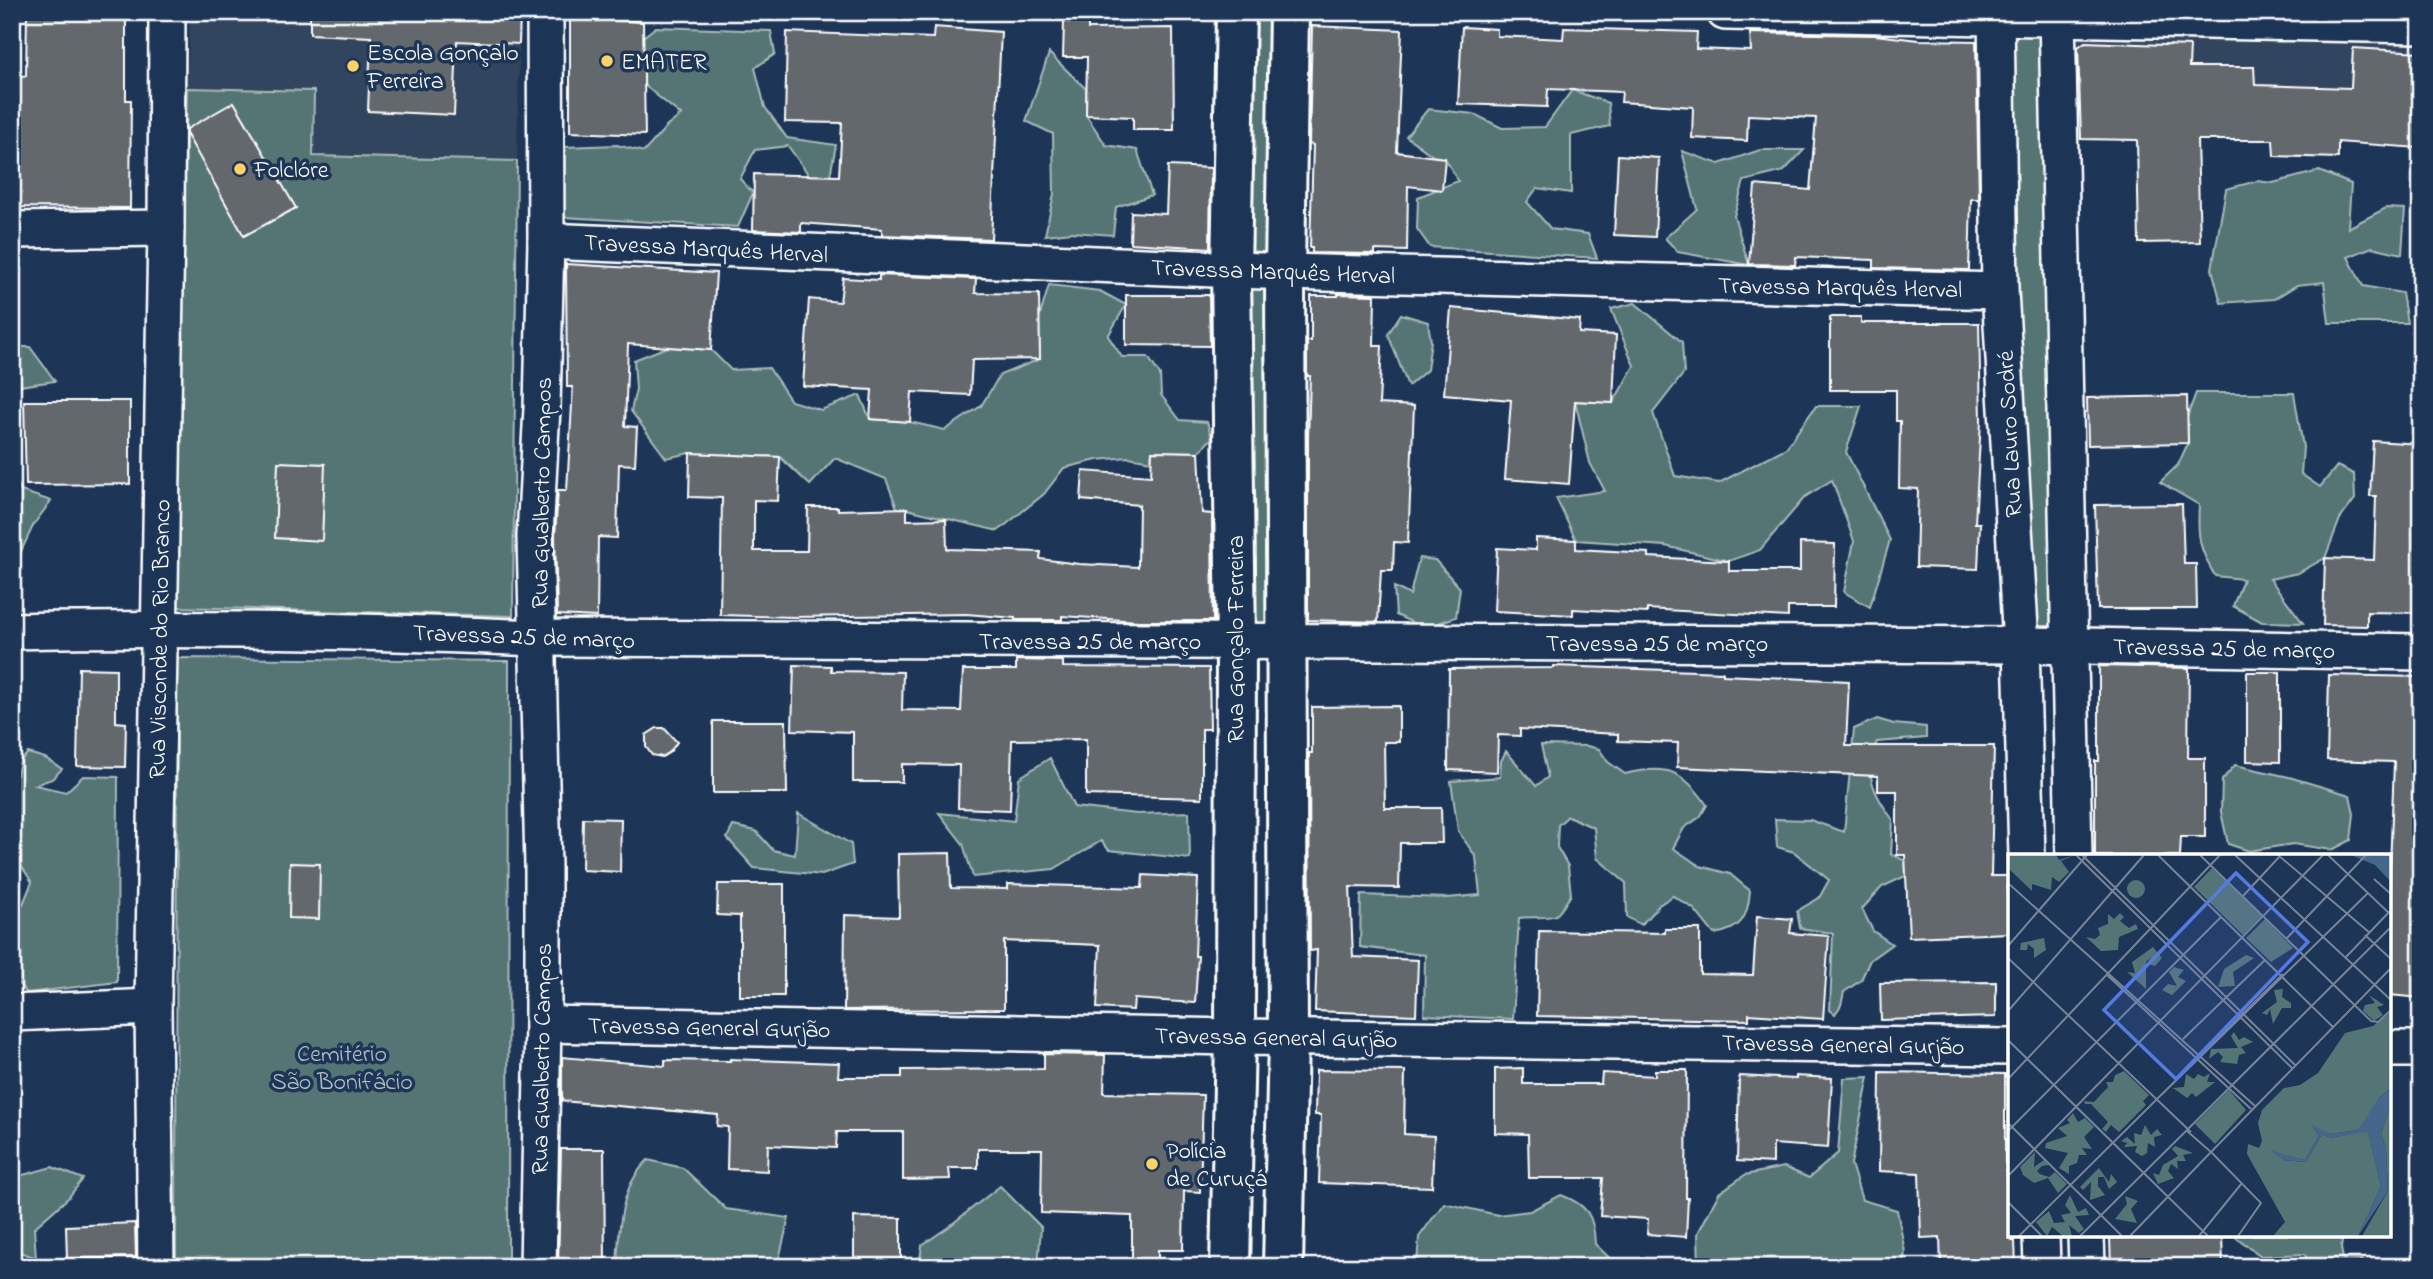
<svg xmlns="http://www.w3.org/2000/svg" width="2433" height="1279" font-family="'Indie Flower',sans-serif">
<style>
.built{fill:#32445e}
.green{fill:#547575;stroke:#aababa;stroke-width:2}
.building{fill:#63676d;stroke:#fff;stroke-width:2}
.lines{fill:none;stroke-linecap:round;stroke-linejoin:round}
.minor-casing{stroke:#fff;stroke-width:40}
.tertiary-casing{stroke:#fff;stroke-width:44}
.minor{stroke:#1d3557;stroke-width:35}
.tertiary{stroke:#1d3557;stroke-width:38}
.poi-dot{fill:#ffd166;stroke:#1d3557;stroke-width:2.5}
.labels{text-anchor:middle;stroke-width:7;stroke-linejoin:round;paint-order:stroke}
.poi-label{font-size:24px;fill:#fff;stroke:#1d3557;text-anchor:start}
.street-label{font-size:24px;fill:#fff;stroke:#1d3557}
.park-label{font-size:24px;fill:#b2c1c1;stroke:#1d3557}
.inset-road{fill:none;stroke:#77869a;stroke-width:2}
.view{fill:#567ae2;fill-opacity:0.15;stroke:#567ae2;stroke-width:3.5}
.inset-edge{fill:none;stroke:#fff;stroke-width:3.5}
</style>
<rect width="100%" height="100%" fill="#1d3557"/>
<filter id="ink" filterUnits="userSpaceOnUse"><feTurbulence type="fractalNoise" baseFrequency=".0143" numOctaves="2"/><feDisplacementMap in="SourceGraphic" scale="14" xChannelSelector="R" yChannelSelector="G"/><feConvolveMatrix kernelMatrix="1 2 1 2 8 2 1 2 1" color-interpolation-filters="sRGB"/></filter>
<g filter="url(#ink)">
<g class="built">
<polygon points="190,12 520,12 517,161 312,156 314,91 187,88"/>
<polygon points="2032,12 2421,12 2421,147 2273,140 2034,139"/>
</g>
<g class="green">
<polygon points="1236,12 1289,12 1288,641 1236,642"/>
<polygon points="1996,12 2057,18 2070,646 2021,645"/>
<polygon points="656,27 771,31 775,54 755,68 765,107 787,138 836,145 828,186 811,178 788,146 755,150 740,179 753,193 738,227 563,217 565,147 617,145 644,152 666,127 681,115 644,85 643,37"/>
<polygon points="1049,53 1086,89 1086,115 1106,145 1137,150 1152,195 1116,207 1113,235 1072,232 1045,235 1054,194 1053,134 1026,121"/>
<polygon points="187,88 314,91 313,156 517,161 513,616 175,607"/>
<polygon points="1572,90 1608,103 1610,126 1571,135 1571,193 1537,188 1527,202 1551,229 1588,234 1597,258 1430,247 1417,229 1418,197 1458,181 1445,158 1433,156 1406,136 1428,109 1474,114 1502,128 1545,127"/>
<polygon points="1760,150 1804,150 1784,171 1744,181 1734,216 1749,265 1678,252 1665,238 1697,209 1682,151 1719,164"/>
<polygon points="2319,171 2351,184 2348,228 2386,208 2405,209 2402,254 2372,247 2348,257 2363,286 2402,293 2407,323 2329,323 2324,282 2297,285 2274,299 2221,303 2212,269 2226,189 2257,181 2273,183"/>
<polygon points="1049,285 1100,291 1126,305 1108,336 1122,357 1148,357 1160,375 1161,395 1180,420 1207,422 1212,438 1199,452 1152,451 1151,461 1129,457 1097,460 1064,468 1044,494 998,531 907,509 897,508 886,479 835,458 810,485 780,457 690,453 666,458 631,411 636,389 634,360 667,347 711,350 731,370 769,368 791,401 821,410 860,395 870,419 910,422 945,430 981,406 1000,375 1040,359 1039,319"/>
<polygon points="1635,303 1682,342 1684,373 1653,413 1675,476 1719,483 1786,448 1816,406 1861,406 1846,452 1890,540 1870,607 1844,592 1854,541 1832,480 1805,497 1760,550 1729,561 1665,546 1576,540 1556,498 1605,491 1590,463 1575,401 1613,403 1634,366 1611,309"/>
<polygon points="1401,314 1428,322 1431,341 1427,370 1408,386 1388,334"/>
<polygon points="12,347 30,347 55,381 12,387"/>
<path d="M 2196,393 L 2294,393 L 2303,447 L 2301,474 L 2320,487 L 2337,466 L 2354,474 L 2355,499 L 2340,519 L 2325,558 L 2298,573 L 2270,579 L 2303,623 L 2262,622 L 2233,606 L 2243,579 L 2215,576 C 2199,549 2197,536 2199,505 L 2160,482 L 2178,465 L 2188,443 L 2187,417 Z"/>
<polygon points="12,470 21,491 51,501 34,524 12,570"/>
<polygon points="1419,558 1435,560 1460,588 1456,617 1424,628 1396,615 1394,587 1410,595"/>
<polygon points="177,658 509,661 508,1267 176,1267"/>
<path d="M 1877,719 L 1894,724 L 1926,727 L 1926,738 L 1877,742 C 1861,770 1875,796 1893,820 L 1891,854 L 1916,866 L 1912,873 L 1882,887 L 1862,909 L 1873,931 L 1892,944 L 1870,960 L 1861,980 L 1844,992 L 1841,1005 L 1835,1014 L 1830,1010 L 1833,933 L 1800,928 L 1797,911 L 1819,898 L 1829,880 L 1794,852 L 1777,847 L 1775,819 L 1810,820 L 1844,832 L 1854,729 Z"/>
<path d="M 1541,745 L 1587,746 L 1599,749 L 1608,762 L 1625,774 C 1667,764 1683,770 1707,805 L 1700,817 L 1684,828 L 1673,848 L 1700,866 L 1730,874 L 1750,891 C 1748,918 1741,930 1714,934 L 1694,909 L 1673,896 L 1659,905 L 1641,925 L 1627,917 L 1626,883 L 1597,858 L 1594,828 L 1568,816 L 1558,825 L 1557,847 L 1568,866 L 1571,895 C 1566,901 1562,911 1556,915 C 1550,919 1529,916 1519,918 L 1513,1019 L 1424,1015 L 1425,955 L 1360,947 L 1361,895 L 1447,898 L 1480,895 L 1476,857 L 1458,831 L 1451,781 L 1500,777 L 1501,761 L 1506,751 L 1536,786 L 1548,777 Z"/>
<polygon points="28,753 45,758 62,769 52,779 35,785 66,792 83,776 118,777 117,982 27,993 12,977 12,890 23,904 32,882 12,852 12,774 17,775 20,761"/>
<polygon points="1050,758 1074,807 1137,814 1189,812 1190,859 1109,850 1101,841 1054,869 973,877 963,844 939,813 1014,821 1019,778"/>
<polygon points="2235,765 2289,777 2350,795 2354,814 2351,840 2332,850 2293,844 2249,851 2228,844 2221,812 2222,780"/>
<polygon points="798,813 851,844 853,864 822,875 754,868 727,838 733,826 756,831 773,850 795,855"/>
<polygon points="1869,1077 1851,1164 1862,1200 1897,1210 1905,1252 1903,1267 1699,1267 1698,1233 1719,1193 1745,1175 1784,1167 1809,1178 1838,1153 1844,1078"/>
<path d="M 648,1160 L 683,1168 L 726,1209 L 789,1218 L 777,1267 L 617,1267 C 619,1230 619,1188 648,1160 Z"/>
<polygon points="52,1167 83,1179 68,1198 34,1228 36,1258 12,1249 12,1178"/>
<polygon points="1000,1186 1041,1227 1038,1267 919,1267 922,1245 947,1228"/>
<path d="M 1561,1195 C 1588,1205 1594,1216 1595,1244 L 1619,1267 L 1419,1267 L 1417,1263 L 1419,1237 L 1444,1203 L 1498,1215 L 1530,1211 Z"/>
<polygon points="2233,1235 2343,1235 2341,1248 2343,1259 2361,1260 2373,1267 2309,1267 2305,1254 2261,1256"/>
</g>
<g class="building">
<polygon points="27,12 126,12 126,100 131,100 130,208 12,207 12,75 26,76"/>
<polygon points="310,12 520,12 519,44 457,41 454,115 368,111 371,37 310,34"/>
<polygon points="570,17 643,22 645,135 570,132"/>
<polygon points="1064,21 1088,22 1088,29 1173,28 1174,130 1133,130 1133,117 1086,115 1087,57 1063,57"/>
<polygon points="1312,26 1402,30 1397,152 1445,158 1442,190 1408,186 1407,251 1375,250 1375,254 1312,253 1312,248 1310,248 1313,145 1309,144"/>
<polygon points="934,27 1001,32 991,239 882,235 882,229 801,223 801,232 753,230 754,174 839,176 842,123 785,122 787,32 933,38"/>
<polygon points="1462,27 1497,29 1497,36 1563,39 1564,28 1697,32 1696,49 1751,51 1750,33 1875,35 1919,40 1976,41 1979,199 1971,199 1969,270 1874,268 1874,260 1796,257 1795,265 1749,264 1755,185 1810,190 1816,118 1748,115 1747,141 1692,138 1693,107 1621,102 1622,92 1548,89 1547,107 1458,104"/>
<polygon points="2085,42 2190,46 2189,67 2254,67 2255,85 2351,88 2353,48 2421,52 2418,148 2338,142 2338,158 2274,156 2273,140 2197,140 2200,242 2139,243 2137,140 2081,139 2078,47"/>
<polygon points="234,102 296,208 244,236 187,135 187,129"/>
<polygon points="1618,155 1659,158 1655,237 1614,235"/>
<polygon points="1168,166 1211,168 1210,248 1130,243 1131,212 1166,214"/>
<polygon points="566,264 716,273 711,350 628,344 625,426 637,427 635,465 619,464 617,538 598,537 597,617 557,615 555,536 558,490 567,490 573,387 567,387"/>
<polygon points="879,275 976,279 975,293 1039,294 1040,359 972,360 970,395 912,392 910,422 870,419 872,390 803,386 809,299 840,302 843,278 879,280"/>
<polygon points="1338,294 1375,295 1374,346 1382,346 1379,404 1414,406 1408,543 1394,542 1393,570 1381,570 1378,622 1308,620 1308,438 1310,376 1307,376 1307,341 1311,341 1311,296 1338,296"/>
<polygon points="1126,295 1209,295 1210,346 1126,345"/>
<polygon points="1451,308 1580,320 1579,333 1616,335 1613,403 1575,401 1569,484 1505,479 1511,400 1444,394"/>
<polygon points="1830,317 1861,317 1861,323 1979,323 1981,421 1975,523 1980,523 1978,569 1916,567 1918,489 1899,488 1900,421 1896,421 1896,390 1830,390"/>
<polygon points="2187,396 2188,443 2088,445 2087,398"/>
<polygon points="24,401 130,401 130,484 26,485"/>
<polygon points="2373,441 2421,444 2421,613 2367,612 2367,626 2323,625 2325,558 2374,560 2376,496 2370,496"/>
<polygon points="1152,451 1199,452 1202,513 1212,514 1213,621 1139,621 1062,616 1062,620 1015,620 1015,618 966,614 795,617 720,615 722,498 689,497 690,453 780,457 778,501 754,500 754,551 807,551 808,507 838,507 838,510 907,508 907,520 946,519 947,549 1041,552 1040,559 1079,564 1138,567 1139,505 1081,500 1083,471 1151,476"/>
<polygon points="278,462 325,464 322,541 275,538"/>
<polygon points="2182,504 2184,564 2196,564 2197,609 2098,609 2095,505"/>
<polygon points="1536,538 1576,540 1576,549 1649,553 1649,557 1729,561 1729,571 1800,571 1800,543 1835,544 1834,607 1788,607 1788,617 1647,609 1647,613 1573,609 1573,615 1494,611 1497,548 1536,550"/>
<polygon points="1016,660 1063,661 1063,667 1209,668 1210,729 1202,729 1202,798 1086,795 1086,739 1012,740 1010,810 958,808 959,765 902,764 902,782 853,782 853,732 792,730 794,665 831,666 831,671 903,672 902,710 961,711 963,670 1016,670"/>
<polygon points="1554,666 1723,672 1723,675 1849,681 1846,746 1994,746 1991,876 2007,876 2010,933 1909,937 1905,855 1897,855 1897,791 1878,791 1878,776 1677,767 1678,743 1618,741 1618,734 1520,729 1520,736 1498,735 1497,772 1448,770 1449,669 1554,668"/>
<polygon points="2099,666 2189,668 2188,758 2205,758 2205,837 2181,837 2180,856 2095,856 2095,761 2099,761"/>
<polygon points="79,668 116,669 116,722 126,723 125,767 77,766"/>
<polygon points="2247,672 2280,672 2280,762 2247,761"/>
<polygon points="2329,675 2421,677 2421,998 2389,995 2389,895 2394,762 2327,760"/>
<polygon points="1399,706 1399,742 1384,742 1385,808 1441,808 1442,843 1400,843 1399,888 1350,887 1353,957 1418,960 1416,1015 1315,1011 1317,950 1310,951 1309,753 1312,753 1312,707"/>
<polygon points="713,721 786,721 787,793 713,793"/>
<polygon points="657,728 664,728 677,742 670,752 662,757 652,755 646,747 646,735"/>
<polygon points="583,818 621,819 620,872 582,870"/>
<polygon points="950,853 951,888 1008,889 1008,884 1142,888 1143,875 1198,878 1195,956 1198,956 1195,1003 1134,999 1133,1010 1097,1008 1100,945 1004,941 1004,1009 844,1010 845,915 899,917 898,854"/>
<polygon points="290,863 320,864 319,919 289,918"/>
<polygon points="718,884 784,884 784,996 740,996 740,916 717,915"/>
<polygon points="1757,916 1792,919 1790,933 1829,936 1823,1019 1749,1014 1749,1020 1537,1016 1539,931 1665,933 1665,929 1700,929 1700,974 1753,975"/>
<polygon points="1996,982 1996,1017 1881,1020 1880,983"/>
<polygon points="1044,1054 1105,1055 1104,1093 1203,1095 1200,1192 1184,1191 1183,1250 1158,1250 1158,1267 1132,1267 1132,1216 1041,1213 1042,1149 978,1149 978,1168 949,1168 950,1179 903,1180 903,1132 837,1132 836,1148 768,1145 767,1171 727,1169 728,1127 717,1126 718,1115 562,1101 562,1057 665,1066 665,1060 730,1061 730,1059 839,1063 838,1077 902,1077 902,1070 1044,1069"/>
<polygon points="1523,1068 1523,1084 1601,1084 1602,1073 1655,1076 1655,1070 1687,1070 1686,1198 1688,1198 1686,1237 1647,1234 1648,1219 1600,1216 1603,1178 1529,1178 1528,1134 1495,1133 1495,1069"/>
<polygon points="1316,1070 1405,1071 1404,1134 1434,1136 1432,1187 1319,1183 1321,1115 1315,1115"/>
<polygon points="1880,1072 2005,1074 2005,1163 2006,1163 2007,1177 2010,1177 2010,1235 2012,1235 2012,1241 2015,1241 2016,1267 1941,1267 1940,1237 1921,1238 1919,1173 1879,1171"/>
<polygon points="1739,1076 1796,1079 1796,1076 1832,1078 1828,1148 1773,1144 1773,1163 1737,1161"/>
<polygon points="561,1149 604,1149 605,1267 558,1267"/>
<polygon points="854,1217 901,1218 901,1267 854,1267"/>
<polygon points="135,1223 136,1257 67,1259 66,1226"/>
<polygon points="2222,1236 2223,1267 2111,1267 2110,1238"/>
</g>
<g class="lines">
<g class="minor-casing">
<g id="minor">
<polyline points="1725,12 2421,25"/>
<polyline points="1996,12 2000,291 2021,645 2027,856"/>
<polyline points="2057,12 2074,856"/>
<polyline points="12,230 166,228"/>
<polyline points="546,241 1285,272 2000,291"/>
<path d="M 12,631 C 188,627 363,631 539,638 L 2021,645 L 2421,652"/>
<polyline points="12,1013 153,1007"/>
<polyline points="543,1024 1235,1037 2010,1047"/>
<polyline points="2389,1049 2421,1049"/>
<polyline points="2041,1235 2042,1267"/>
<polyline points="2086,1235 2087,1267"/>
<polyline points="156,1267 153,1007 166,228 167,12"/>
<polyline points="538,1267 543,1024 543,866 535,536 542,408 546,241 545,12"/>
</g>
</g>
<g class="tertiary-casing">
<g id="tertiary">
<polyline points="1230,1267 1235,1037 1236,642 1231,271 1236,12"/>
<polyline points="1283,1267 1288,1037 1285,272 1289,12"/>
</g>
</g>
<use href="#minor" class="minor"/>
<use href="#tertiary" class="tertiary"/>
</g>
</g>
<g class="poi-dot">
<circle cx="607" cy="61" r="7"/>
<circle cx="353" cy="66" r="7"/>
<circle cx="240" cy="169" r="7"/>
<circle cx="1152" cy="1164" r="7"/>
</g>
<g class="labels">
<g class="poi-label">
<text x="367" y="60">Escola Gonçalo<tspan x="367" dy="28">Ferreira</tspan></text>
<text x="621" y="69">EMATER</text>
<text x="254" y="177">Folclóre</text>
<text x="1166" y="1158">Polícia<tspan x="1166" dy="28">de Curuçá</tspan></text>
</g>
<g class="street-label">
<text transform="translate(706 248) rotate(3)" y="8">Travessa Marquês Herval</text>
<text transform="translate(1273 271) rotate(2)" y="8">Travessa Marquês Herval</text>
<text transform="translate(1840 287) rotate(1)" y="8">Travessa Marquês Herval</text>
<text transform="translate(2009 434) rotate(-93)" y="8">Rua Lauro Sodré</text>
<text transform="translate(541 493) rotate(-89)" y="8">Rua Gualberto Campos</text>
<text transform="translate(524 636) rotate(2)" y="8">Travessa 25 de março</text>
<text transform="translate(159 639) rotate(-89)" y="8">Rua Visconde do Rio Branco</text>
<text transform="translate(1235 639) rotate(-90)" y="8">Rua Gonçalo Ferreira</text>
<text x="1090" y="649">Travessa 25 de março</text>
<text x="1657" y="651">Travessa 25 de março</text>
<text transform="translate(2224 648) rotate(1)" y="8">Travessa 25 de março</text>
<text transform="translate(709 1027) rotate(1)" y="8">Travessa General Gurjão</text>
<text transform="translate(1276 1037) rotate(1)" y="8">Travessa General Gurjão</text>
<text transform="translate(1843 1044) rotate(1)" y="8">Travessa General Gurjão</text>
<text transform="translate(541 1059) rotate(-89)" y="8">Rua Gualberto Campos</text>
</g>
<g class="park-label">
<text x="342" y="1061">Cemitério<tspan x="342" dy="28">São Bonifácio</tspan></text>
</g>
</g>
<g transform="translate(2008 854)">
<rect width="383" height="383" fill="#1d3557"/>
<path d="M 0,1 L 48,1 L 51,6 L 67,1 L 53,7 L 61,18 L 51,28 L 44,23 L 43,36 L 24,30 L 24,37 L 0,14 ZM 204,14 L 254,62 L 235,81 L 186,33 ZM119 35a9 9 0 1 1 18 0a9 9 0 1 1-18 0ZM 112,59 L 116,63 L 112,67 L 121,74 L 128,70 L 130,75 L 111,83 L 110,96 L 93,97 L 78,83 L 87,85 L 92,81 L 90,74 L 100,70 L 100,60 L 106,65 ZM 257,65 L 285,94 L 263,108 L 238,84 ZM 36,84 L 38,96 L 26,104 L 26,95 L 20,90 L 19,96 L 12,96 L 13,89 ZM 145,93 L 154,104 L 147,112 L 140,110 L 143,104 L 138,108 L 138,135 L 119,118 L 127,119 L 124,108 ZM 238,101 L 246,104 L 225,118 L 227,132 L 210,133 L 216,115 ZM 166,113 L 176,116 L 170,123 L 178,127 L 164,141 L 154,136 L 160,130 L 169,132 L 161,118 ZM 275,135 L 274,143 L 283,149 L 283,154 L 274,154 L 265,170 L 262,155 L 259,161 L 254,159 L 269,148 L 266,136 ZM 361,141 L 376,151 L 369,153 L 375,161 L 366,167 L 355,157 L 357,151 L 367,149 ZM 383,158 L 383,234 L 371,244 L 359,269 L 350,276 L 322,280 L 305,273 L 311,281 L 297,306 L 273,301 L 275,306 L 298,308 L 314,280 L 322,284 L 360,277 L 373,333 L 350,382 L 265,382 L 277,368 L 239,300 L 240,290 L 251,294 L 254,287 L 250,269 L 254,256 L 276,234 L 292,231 L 310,219 L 337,179 L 365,172 ZM 226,178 L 231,186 L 236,183 L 245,188 L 233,193 L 238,199 L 231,201 L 229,210 L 212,208 L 215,203 L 210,198 L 201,205 L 203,195 L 230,194 L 223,182 ZM 116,217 L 141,241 L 135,247 L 138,251 L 111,278 L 103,271 L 98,278 L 94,275 L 100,268 L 83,250 L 77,250 L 76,247 L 86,248 L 100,233 L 98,228 L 105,228 L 107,221 ZM 202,219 L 199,228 L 207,228 L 188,243 L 184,239 L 179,244 L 165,234 L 176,233 L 178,220 L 186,225 L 190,220 L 196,223 ZM 221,236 L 238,256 L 207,290 L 187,270 ZM 383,251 L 383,382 L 354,382 L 380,337 L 378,294 L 373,279 ZM 65,259 L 70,268 L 77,264 L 86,273 L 76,283 L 84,295 L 74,294 L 79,301 L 71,301 L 69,309 L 61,312 L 61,320 L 51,314 L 60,299 L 37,294 L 38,289 L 59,282 L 50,274 L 62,269 L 59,266 ZM 137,271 L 143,281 L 149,275 L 154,281 L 146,283 L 147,293 L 140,289 L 139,299 L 134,302 L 127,298 L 129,292 L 116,293 L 119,289 L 113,287 L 119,283 L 127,290 L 126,279 L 133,281 ZM 167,292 L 185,299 L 175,301 L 178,307 L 169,307 L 170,315 L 163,310 L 160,317 L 166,324 L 150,330 L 145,319 L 151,321 L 155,311 L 170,302 L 164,295 ZM 27,298 L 26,313 L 36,306 L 41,311 L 34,312 L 29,317 L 32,320 L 41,323 L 47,318 L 59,330 L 50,339 L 40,324 L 26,329 L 15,321 L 12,313 ZM 91,314 L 101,328 L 103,320 L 109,328 L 101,335 L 96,323 L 90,323 L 90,332 L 97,341 L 82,346 L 83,328 L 75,336 L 72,333 ZM 62,341 L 70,358 L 78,354 L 81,361 L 67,362 L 76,375 L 71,379 L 61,371 L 64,382 L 55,382 L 44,373 L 39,382 L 28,368 L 41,357 L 46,369 L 57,368 L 53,361 L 63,359 L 57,351 ZM 117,342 L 130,347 L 123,355 L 129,369 L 107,365 L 119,350 Z" fill="#547575"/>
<path d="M 343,1 L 383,1 L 383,28 L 367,11 ZM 383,234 L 383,251 L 373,279 L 378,294 L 380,337 L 350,382 L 373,333 L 360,278 L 322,284 L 314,280 L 298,308 L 275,306 L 262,296 L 297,306 L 311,281 L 303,270 L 322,280 L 350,276 L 371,244 Z" fill="#46678c"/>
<path class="inset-road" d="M 68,1 L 284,214M 74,1 L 287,211M 150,1 L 325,173M 192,1 L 363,167 L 370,168 L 384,155M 227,1 L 384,147M 270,1 L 362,79M 320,1 L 384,62M 366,25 L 384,41M 0,29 L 247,252M 235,42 L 272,2M 357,81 L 384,106M 278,85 L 358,1M 0,92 L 79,1M 338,103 L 384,55M 0,104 L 183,278M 98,120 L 243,255M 0,157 L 136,1M 175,185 L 257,106M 0,186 L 200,382M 0,225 L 212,1M 147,247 L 360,39M 0,269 L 114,382M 181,274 L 384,72M 0,277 L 213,63M 0,322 L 315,1M 0,348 L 34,382M 11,382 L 275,120M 72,382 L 181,274M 122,382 L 203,298 L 179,277M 191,382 L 234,329M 230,382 L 253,349 L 203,298 L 384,113"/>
<path class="view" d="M 228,19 L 300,88 L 168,225 L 96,156 Z"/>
<rect width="383" height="383" class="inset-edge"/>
</g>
<rect width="2433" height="1279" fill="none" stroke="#1d3557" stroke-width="42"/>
<rect x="21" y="21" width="2391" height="1237" fill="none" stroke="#fff" stroke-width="2.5" filter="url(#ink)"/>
</svg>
